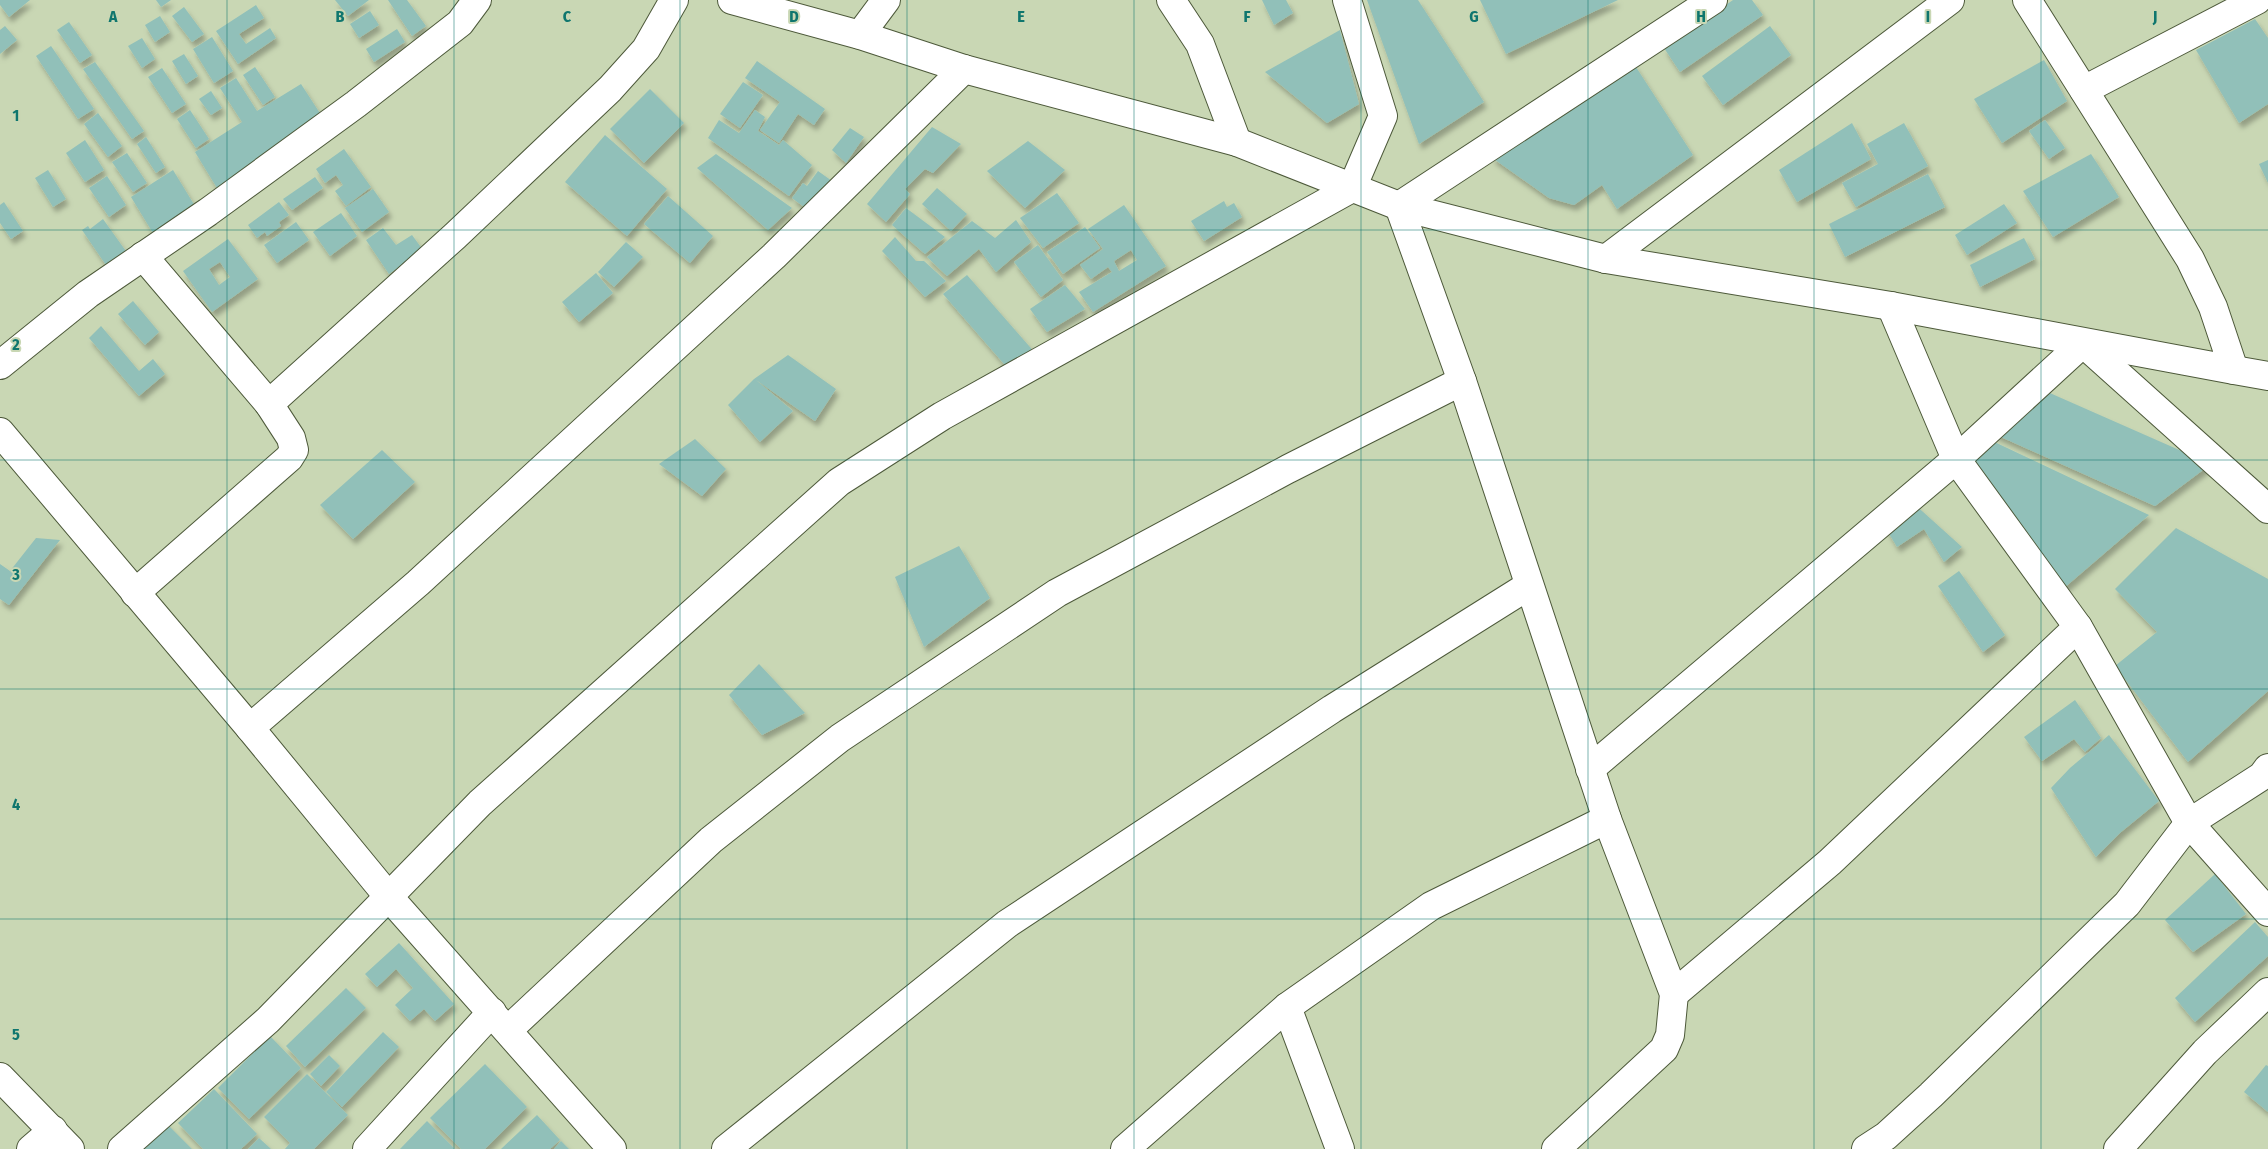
<svg xmlns="http://www.w3.org/2000/svg" width="2268" height="1149" font-family="'Fira Sans Condensed',sans-serif">
<style>
.building{fill:#91c0b9;fill-rule:evenodd;filter:url(#shadow)}
.lines{fill:none;stroke-linecap:round;stroke-linejoin:round}
.minor-casing{stroke:#4d593a;stroke-width:30}
.tertiary-casing{stroke:#4d593a;stroke-width:30}
.minor{stroke:#fff;stroke-width:28}
.tertiary{stroke:#fff;stroke-width:28}
.grid{fill:none;stroke:#0f766e;stroke-width:1;stroke-opacity:0.55}
.grid-label{font-size:16px;text-anchor:middle;font-weight:bold;fill:#0f766e;stroke:#c9d7b4;stroke-width:4;stroke-linejoin:round;paint-order:stroke}
</style>
<defs>
<filter id="shadow"><feDropShadow dx="3" dy="5.5" stdDeviation="2.5" flood-color="#0004"/></filter>
</defs>
<rect width="100%" height="100%" fill="#c9d7b4"/>
<g class="building">
<polygon points="0,0 30,0 9,17 0,5"/>
<polygon points="156,0 171,0 161,7"/>
<polygon points="335,0 369,0 348,16"/>
<polygon points="388,0 407,0 426,26 412,36"/>
<polygon points="1262,0 1286,0 1293,13 1274,25"/>
<polygon points="1367,0 1418,0 1484,102 1419,144"/>
<polygon points="1480,0 1618,0 1506,54"/>
<polygon points="1733,0 1752,0 1763,15 1680,72 1664,48"/>
<polygon points="256,5 264,18 239,34 246,44 270,28 276,38 238,64 216,31"/>
<polygon points="184,7 204,34 192,42 172,16"/>
<polygon points="370,11 379,25 359,38 350,24"/>
<polygon points="160,16 170,32 155,42 145,25"/>
<polygon points="2255,19 2268,38 2268,104 2239,123 2196,50"/>
<polygon points="69,22 92,55 80,63 57,30"/>
<polygon points="5,26 17,40 0,54 0,30"/>
<polygon points="1770,26 1791,55 1723,105 1702,76"/>
<polygon points="397,29 405,42 374,62 366,49"/>
<polygon points="1340,30 1359,104 1327,123 1265,72"/>
<polygon points="212,37 233,71 214,83 193,49"/>
<polygon points="142,38 155,59 142,68 128,46"/>
<polygon points="51,46 94,109 78,119 36,56"/>
<polygon points="184,54 198,76 186,84 172,61"/>
<polygon points="2044,60 2067,101 2002,143 1974,99"/>
<polygon points="757,61 825,109 814,125 798,114 779,143 760,130 780,102 745,78"/>
<polygon points="95,62 144,131 132,139 83,69"/>
<polygon points="1634,64 1693,155 1617,209 1602,185 1574,205 1549,198 1491,157"/>
<polygon points="255,67 275,97 263,105 243,75"/>
<polygon points="162,68 186,104 172,113 148,77"/>
<polygon points="236,78 257,111 301,84 325,121 217,188 195,152 242,122 220,88"/>
<polygon points="743,82 763,95 740,128 720,114"/>
<polygon points="650,89 684,123 644,163 610,129"/>
<polygon points="211,91 222,108 211,115 199,99"/>
<polygon points="190,110 209,139 196,148 177,119"/>
<polygon points="755,110 765,117 758,131 779,145 783,140 812,165 789,196 708,138 719,120 739,133"/>
<polygon points="98,113 122,146 108,157 84,124"/>
<polygon points="2045,120 2065,148 2049,159 2029,131"/>
<polygon points="1852,123 1871,159 1797,202 1779,170"/>
<polygon points="1904,123 1928,166 1856,207 1842,183 1878,164 1867,144"/>
<polygon points="932,127 961,144 933,173 925,169 905,189 910,194 886,222 867,204"/>
<polygon points="850,128 864,137 846,163 832,150"/>
<polygon points="605,135 667,189 627,236 565,182"/>
<polygon points="146,137 165,167 156,173 137,144"/>
<polygon points="85,140 104,170 85,182 66,153"/>
<polygon points="1028,141 1065,170 1025,208 987,171"/>
<polygon points="344,149 371,187 346,206 335,191 343,185 336,175 325,183 316,169"/>
<polygon points="127,153 147,183 133,192 112,162"/>
<polygon points="716,154 792,208 768,230 697,168"/>
<polygon points="2091,154 2119,197 2053,237 2023,191"/>
<polygon points="2268,160 2268,183 2259,164"/>
<polygon points="48,170 66,199 53,207 35,178"/>
<polygon points="173,170 198,211 156,238 131,197"/>
<polygon points="818,171 832,181 808,210 792,198 803,183 807,186"/>
<polygon points="1928,174 1945,207 1845,257 1829,224"/>
<polygon points="107,176 126,205 109,217 89,188"/>
<polygon points="315,177 323,188 292,210 283,199"/>
<polygon points="937,188 967,214 951,231 922,204"/>
<polygon points="373,189 389,212 362,232 345,208"/>
<polygon points="1057,193 1079,223 1043,248 1020,218"/>
<polygon points="668,196 713,236 690,263 644,224"/>
<polygon points="1224,201 1227,207 1234,203 1242,217 1204,241 1191,221"/>
<polygon points="4,202 23,231 11,239 0,223 0,205"/>
<polygon points="279,202 289,215 279,222 281,226 267,236 265,232 257,238 248,225"/>
<polygon points="2004,204 2017,223 1967,255 1955,235"/>
<path d="M 1124,205 L 1166,266 L 1093,312 L 1079,292 L 1112,272 L 1108,267 L 1091,279 L 1080,265 L 1103,249 L 1088,229 ZM 1131,250 L 1137,260 L 1119,271 L 1114,261 Z"/>
<polygon points="906,208 945,237 925,254 892,225"/>
<polygon points="341,213 357,236 330,256 313,232"/>
<polygon points="103,219 128,254 108,268 82,230 88,226 90,229"/>
<polygon points="1016,220 1031,242 996,272 979,249 947,276 927,257 972,221 995,238"/>
<polygon points="296,222 309,240 277,263 264,245"/>
<polygon points="1085,227 1100,248 1063,274 1047,252"/>
<polygon points="383,228 396,245 412,235 423,250 389,274 366,240"/>
<polygon points="895,237 916,261 924,261 946,281 925,297 882,251"/>
<polygon points="2024,238 2035,259 1980,287 1970,265"/>
<path d="M 228,239 L 258,279 L 212,312 L 183,271 ZM 220,262 L 230,277 L 219,285 L 209,269 Z"/>
<polygon points="626,242 643,257 614,287 598,272"/>
<polygon points="1038,245 1063,280 1041,297 1014,262"/>
<polygon points="596,273 613,293 579,322 562,302"/>
<polygon points="967,275 1036,354 1011,372 943,294"/>
<polygon points="1065,285 1085,309 1047,332 1030,309"/>
<polygon points="133,301 159,332 145,345 118,314"/>
<polygon points="101,326 139,371 153,359 165,374 139,396 89,338"/>
<polygon points="788,355 836,389 815,421 756,380 793,411 760,442 728,405 754,379"/>
<polygon points="2043,390 2211,464 2155,506 1992,433"/>
<polygon points="1986,438 2149,515 2064,588 1966,455"/>
<polygon points="695,439 726,469 702,496 659,464"/>
<polygon points="382,450 415,482 353,539 320,505"/>
<polygon points="1912,502 1962,547 1944,562 1924,529 1897,547 1885,527"/>
<polygon points="2176,528 2268,579 2268,691 2188,762 2115,666 2157,632 2115,589"/>
<polygon points="36,538 60,540 9,605 0,599 0,564 10,571"/>
<polygon points="959,546 990,598 924,647 895,577"/>
<polygon points="1959,571 2005,635 1983,652 1938,586"/>
<polygon points="759,664 805,713 762,735 729,695"/>
<polygon points="2075,700 2101,738 2085,752 2074,739 2042,761 2024,737"/>
<polygon points="2109,735 2159,801 2121,832 2096,857 2051,788 2070,768"/>
<polygon points="2215,874 2246,914 2193,952 2165,920"/>
<polygon points="2255,922 2268,937 2268,956 2195,1022 2175,998"/>
<polygon points="399,943 454,1004 435,1021 424,1009 410,1021 395,1005 413,988 396,969 377,987 365,974"/>
<polygon points="346,988 366,1008 305,1067 286,1046"/>
<polygon points="383,1032 399,1047 342,1107 326,1092"/>
<polygon points="270,1036 301,1068 249,1119 218,1088"/>
<polygon points="329,1055 340,1066 321,1086 310,1074"/>
<polygon points="485,1064 527,1107 485,1149 461,1149 430,1118"/>
<polygon points="2266,1065 2268,1066 2268,1112 2244,1092"/>
<polygon points="307,1074 348,1115 314,1149 285,1149 290,1143 264,1117"/>
<polygon points="214,1089 257,1134 241,1149 203,1149 178,1123"/>
<polygon points="537,1115 560,1140 550,1149 501,1149"/>
<polygon points="160,1117 192,1149 131,1149"/>
<polygon points="427,1121 455,1149 400,1149"/>
<polygon points="259,1138 271,1149 248,1149"/>
<polygon points="561,1141 569,1149 554,1149"/>
</g>
<g class="lines">
<g class="minor-casing">
<g id="minor">
<polyline points="1171,0 1200,44 1237,142"/>
<polyline points="860,35 886,0"/>
<polyline points="2084,90 2257,0"/>
<polyline points="1606,259 1891,306 2234,370 2213,307 2190,259 2027,0"/>
<polyline points="1606,259 1950,0"/>
<polyline points="0,365 88,294 208,212 356,104 460,23 477,0"/>
<polyline points="269,404 455,236 610,89 646,49 674,0"/>
<polyline points="0,432 250,728 388,896 612,1149"/>
<polyline points="135,593 289,458 294,450 291,438 269,404 143,256"/>
<polyline points="2078,627 2189,823 2268,912"/>
<polyline points="250,728 418,583 774,256 964,69"/>
<polyline points="1590,769 1961,455 2083,343 2268,509"/>
<polyline points="1674,994 1830,862 2078,627 1956,459 1891,306"/>
<polyline points="1287,1007 1340,1149"/>
<polyline points="508,1030 711,840 840,738 1057,593 1288,469 1462,381"/>
<polyline points="0,1077 70,1149"/>
<polyline points="31,1149 53,1130"/>
<polyline points="122,1149 268,1020 480,803 839,482 942,416 1352,188 1383,116 1347,0"/>
<polyline points="367,1149 492,1012"/>
<polyline points="726,1149 1007,924 1332,709 1528,586"/>
<polyline points="1125,1149 1287,1007 1431,906 1607,819"/>
<polyline points="1556,1149 1664,1049 1670,1035 1674,994 1607,819 1462,381 1399,206 1713,0"/>
<polyline points="1866,1149 1886,1136 1931,1095 2127,904 2189,823 2262,776 2268,768"/>
<polyline points="2118,1149 2205,1052 2268,992"/>
</g>
</g>
<g class="tertiary-casing">
<g id="tertiary">
<polyline points="732,0 860,35 964,69 1237,142 1399,206 1606,259"/>
<polyline points="2234,370 2268,376"/>
</g>
</g>
<use href="#minor" class="minor"/>
<use href="#tertiary" class="tertiary"/>
</g>
<path class="grid" d="M 227,0 L 227,1149M 454,0 L 454,1149M 680,0 L 680,1149M 907,0 L 907,1149M 1134,0 L 1134,1149M 1361,0 L 1361,1149M 1588,0 L 1588,1149M 1814,0 L 1814,1149M 2041,0 L 2041,1149M 0,230 L 2268,230M 0,460 L 2268,460M 0,689 L 2268,689M 0,919 L 2268,919"/>
<g class="grid-label">
<text x="113" y="22">A</text>
<text x="340" y="22">B</text>
<text x="567" y="22">C</text>
<text x="794" y="22">D</text>
<text x="1021" y="22">E</text>
<text x="1247" y="22">F</text>
<text x="1474" y="22">G</text>
<text x="1701" y="22">H</text>
<text x="1928" y="22">I</text>
<text x="2155" y="22">J</text>
<text x="16" y="121">1</text>
<text x="16" y="350">2</text>
<text x="16" y="580">3</text>
<text x="16" y="810">4</text>
<text x="16" y="1040">5</text>
</g>
</svg>
